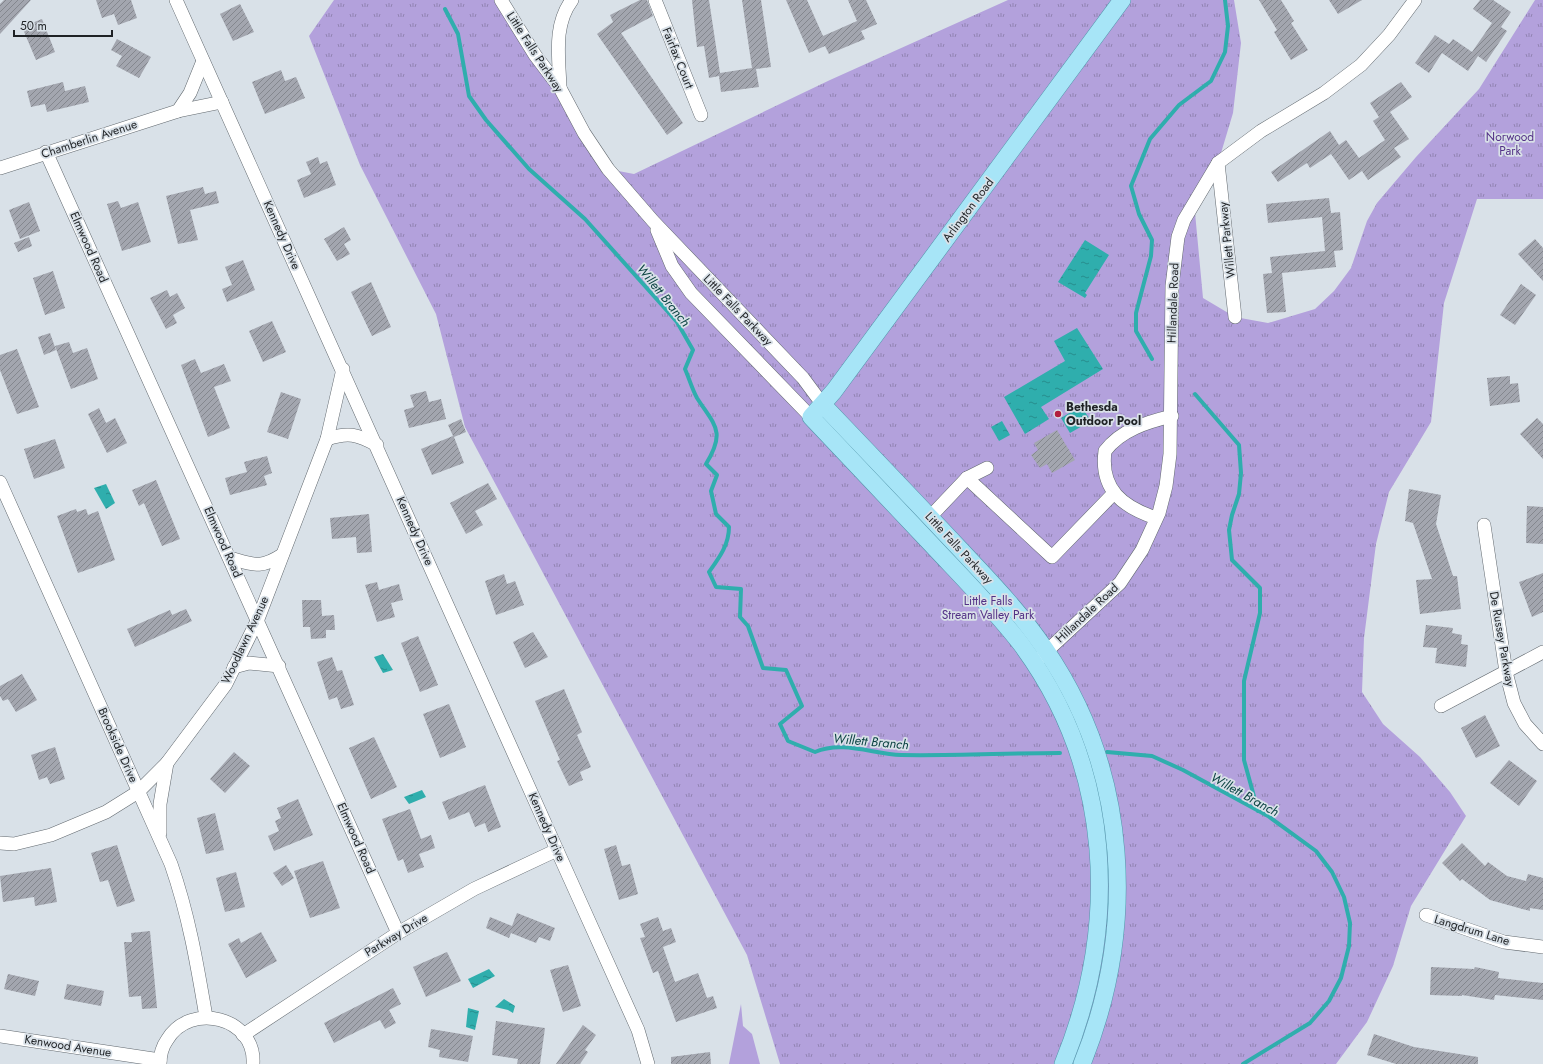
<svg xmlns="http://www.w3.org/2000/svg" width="1543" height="1064" font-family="Jost,sans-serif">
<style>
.grass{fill:#b3a1dc}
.park{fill:url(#park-tufts)}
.water{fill:url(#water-ripples)}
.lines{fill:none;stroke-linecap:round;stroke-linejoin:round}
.stream{stroke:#2faead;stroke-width:4}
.building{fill:url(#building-hatch)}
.minor-casing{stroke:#62696f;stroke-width:14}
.major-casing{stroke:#5295aa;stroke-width:18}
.minor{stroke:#fff;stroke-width:13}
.major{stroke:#a7e5f7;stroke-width:17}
.poi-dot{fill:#b11e3d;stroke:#d9e1e8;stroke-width:1.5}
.labels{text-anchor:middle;stroke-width:3.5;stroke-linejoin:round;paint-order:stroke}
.street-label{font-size:12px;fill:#1f2225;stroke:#d9e1e8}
.park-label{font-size:12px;fill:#533186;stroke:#d9e1e8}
.poi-label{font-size:12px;font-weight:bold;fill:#1f2225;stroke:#d9e1e8;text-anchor:start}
.water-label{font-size:13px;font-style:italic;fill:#0d4444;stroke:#d9e1e8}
</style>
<defs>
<pattern id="park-tufts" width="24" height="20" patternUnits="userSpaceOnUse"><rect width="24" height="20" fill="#b3a1dc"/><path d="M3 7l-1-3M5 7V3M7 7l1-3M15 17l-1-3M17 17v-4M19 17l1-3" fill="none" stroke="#9183b2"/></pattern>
<pattern id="water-ripples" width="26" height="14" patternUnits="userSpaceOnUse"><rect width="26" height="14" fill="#2faead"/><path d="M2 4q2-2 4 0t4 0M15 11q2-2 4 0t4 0" fill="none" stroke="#278d8d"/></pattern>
<pattern id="building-hatch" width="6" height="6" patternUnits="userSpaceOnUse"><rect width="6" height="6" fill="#a3a6af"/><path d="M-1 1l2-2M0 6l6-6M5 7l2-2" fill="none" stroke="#84878e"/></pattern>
</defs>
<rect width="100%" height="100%" fill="#d9e1e8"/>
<polygon class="grass" points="741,1004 743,1026 752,1034 760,1064 729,1064"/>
<polygon class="park" points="334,0 501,0 608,169 634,174 830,80 1008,0 1234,0 1241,43 1233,113 1218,163 1194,202 1203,298 1235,317 1268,323 1315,309 1334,291 1351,268 1367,221 1377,203 1416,157 1479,89 1535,0 1543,0 1543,199 1477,199 1444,303 1431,422 1389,492 1376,544 1364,638 1362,692 1383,724 1420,757 1450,792 1466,816 1411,906 1393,966 1367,1022 1336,1064 780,1064 747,955 465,427 436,314 360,165 309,36"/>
<g class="water">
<polygon points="1085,240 1109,255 1085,293 1087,295 1085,298 1058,282"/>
<polygon points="1077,328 1103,369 1041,407 1049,419 1025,434 1004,397 1065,361 1054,341"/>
<polygon points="1081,406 1091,421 1070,433 1061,418"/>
<polygon points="1002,421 1010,435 999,441 991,427"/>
<polygon points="106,484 115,503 106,509 94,488"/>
<polygon points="383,654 393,670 383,673 374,657"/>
<polygon points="422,790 426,797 409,804 404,797"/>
<polygon points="489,969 495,976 473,988 468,979"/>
<polygon points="504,999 515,1006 513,1013 508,1010 495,1007"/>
<polygon points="468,1008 479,1011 475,1030 466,1027"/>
</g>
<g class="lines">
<g class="stream">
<path d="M 445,9 L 458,34 L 469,96 L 486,120 L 529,169 L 585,219 L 661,304 L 677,322 L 693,350 L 685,369 C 689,378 692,389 697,398 C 715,426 726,431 706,464 L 717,475 L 711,491 L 716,514 L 729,527 C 729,545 719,558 709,572 L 716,587 L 741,589 L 740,617 L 748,626 L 763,668 L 786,670 L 802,706 L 780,724 L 788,741 L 815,752 C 842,740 873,754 901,755 C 954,756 1008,753 1060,753"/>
<polyline points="1152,359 1136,331 1136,313 1151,256 1152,240 1139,214 1131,186 1150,139 1179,105 1211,81 1225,52 1228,26 1225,0"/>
<polyline points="1195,394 1239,445 1241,473 1239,494 1232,515 1229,530 1232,560 1260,588 1260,613 1244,681 1244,760 1258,811"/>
<polyline points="1107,752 1152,756 1183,770 1268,816 1316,851 1332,872 1344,897 1350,923 1349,946 1341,978 1329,1001 1310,1023 1243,1064"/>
</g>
</g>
<g class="building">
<polygon points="4,0 31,0 0,34 0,4"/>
<polygon points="96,0 131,0 137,18 118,25 114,14 102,18"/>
<polygon points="640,0 647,0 653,16 621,33 683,123 667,135 597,34 613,22 610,15"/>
<polygon points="692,0 709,0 720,73 752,68 742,0 761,0 771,67 756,69 759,87 721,92 719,76 709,78 704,46 697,47"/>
<polygon points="786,0 807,0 823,36 857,21 848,0 866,0 877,24 861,31 865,39 829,54 825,46 809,53"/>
<polygon points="1259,0 1281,0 1294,21 1291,23 1308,50 1291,60 1274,32 1277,30"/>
<polygon points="1329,0 1362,0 1338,14"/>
<polygon points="1480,0 1493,0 1511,12 1501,27 1507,31 1486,62 1478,56 1468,71 1442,53 1429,73 1415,63 1435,35 1449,44 1453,39 1478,56 1472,52 1492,23 1473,9"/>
<polygon points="240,4 254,32 233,41 220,14"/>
<polygon points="42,19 55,52 36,60 22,27"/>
<polygon points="117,39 151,57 139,78 116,66 122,56 111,50"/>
<polygon points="281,70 285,81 296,77 305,98 265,114 252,82"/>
<polygon points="63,82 65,91 85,86 89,102 47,112 45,104 31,107 27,91"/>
<polygon points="1401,82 1412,97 1390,112 1409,139 1394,148 1401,157 1368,180 1362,171 1349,180 1331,154 1310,168 1307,163 1278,182 1271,172 1330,131 1339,145 1346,140 1359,158 1385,140 1373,121 1379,117 1370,103"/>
<polygon points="318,157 320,164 327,161 336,185 304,198 297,180 311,174 306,162"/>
<polygon points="203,187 205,194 216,191 219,203 190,210 198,240 178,244 166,196"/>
<polygon points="1329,198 1331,213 1340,212 1343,250 1334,251 1336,267 1282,273 1286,312 1267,313 1263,274 1272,273 1270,257 1325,251 1322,217 1268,223 1266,204"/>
<polygon points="118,201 121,208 138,202 151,242 122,251 107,204"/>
<polygon points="29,202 40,231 20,239 9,210"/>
<polygon points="344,227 351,240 344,244 350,254 337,261 324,239"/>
<polygon points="29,237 32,246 18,252 14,243"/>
<polygon points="1535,239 1543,248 1543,281 1518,254"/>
<polygon points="243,260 255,290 227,302 222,289 232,285 225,267"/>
<polygon points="53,271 65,308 45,315 33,278"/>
<polygon points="371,282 391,327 372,336 351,292"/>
<polygon points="1521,284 1536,295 1515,325 1500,315"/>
<polygon points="167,290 170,297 177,293 185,308 173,315 177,323 166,329 150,298"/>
<polygon points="272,321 286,352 263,362 249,331"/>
<polygon points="50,333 56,350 44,355 38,337"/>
<polygon points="69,342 73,353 87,348 98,379 71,389 55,346"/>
<polygon points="17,349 39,407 17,414 0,370 0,355"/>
<polygon points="195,359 201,373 224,364 231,381 214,387 230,428 208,437 181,365"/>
<polygon points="1510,376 1510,384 1518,383 1520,402 1490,406 1487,378"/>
<polygon points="426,391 429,402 441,399 446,419 409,428 404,410 414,407 410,395"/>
<polygon points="281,392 301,399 288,439 267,432"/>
<polygon points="99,408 106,423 115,418 127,443 107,453 88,414"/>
<polygon points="1537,418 1543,424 1543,459 1520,434"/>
<polygon points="461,419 466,432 454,437 464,463 432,475 421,449 453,436 448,425"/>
<polygon points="1057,430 1075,460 1052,473 1047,464 1040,468 1031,455 1038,450 1034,443"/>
<polygon points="55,439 65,468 34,479 24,449"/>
<polygon points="267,456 272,473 264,476 267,485 230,495 225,478 247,472 244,462"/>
<polygon points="156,480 180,539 162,546 144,503 139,506 132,490"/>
<polygon points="488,483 497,499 475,511 483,525 466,534 450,503"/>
<polygon points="1409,489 1441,495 1436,524 1453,576 1457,576 1461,609 1420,614 1416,580 1432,579 1413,523 1405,521"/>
<polygon points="1527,506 1543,507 1543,544 1526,543"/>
<polygon points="76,509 77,512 86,509 88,515 98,511 115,560 78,573 57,516"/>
<polygon points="369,514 372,552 357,553 356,537 332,539 330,518"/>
<polygon points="1543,573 1543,612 1532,617 1519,582"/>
<polygon points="504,574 507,584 515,581 524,605 496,615 485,581"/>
<polygon points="377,582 379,590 399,584 403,600 391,603 395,617 377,622 365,585"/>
<polygon points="302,600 321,600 322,616 334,615 335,630 326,630 326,638 311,639 310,627 303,627"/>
<polygon points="186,609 192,621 135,647 127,629 170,610 172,615"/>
<polygon points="1426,625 1453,628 1452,633 1462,635 1461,644 1468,645 1466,667 1435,663 1437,648 1423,647"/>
<polygon points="533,632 548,657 525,668 513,642"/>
<polygon points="418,636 438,685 420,692 401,643"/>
<polygon points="332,657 337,671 342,670 354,705 341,709 337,697 329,700 317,662"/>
<polygon points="22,674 37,700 16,712 8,699 3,701 0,696 0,686"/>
<polygon points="564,689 582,732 577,735 591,767 580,772 583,780 569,786 557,761 560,760 535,701"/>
<polygon points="449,704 466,747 440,758 423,714"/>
<polygon points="1485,715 1500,746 1476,758 1461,728"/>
<polygon points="374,737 397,787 371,799 349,748"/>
<polygon points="55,747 65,779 50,784 47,777 39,780 31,755"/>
<polygon points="234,752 250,766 225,793 210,779"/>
<polygon points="1509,760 1537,781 1519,806 1490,783"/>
<polygon points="485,785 501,827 488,832 485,823 475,827 469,812 449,820 442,802"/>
<polygon points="298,799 313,835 274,851 268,836 279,831 275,821 281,818 277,808"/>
<polygon points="410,809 421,839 431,835 435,848 419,854 424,867 408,873 403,859 398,861 382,819"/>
<polygon points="215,813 224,850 206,854 197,818"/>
<polygon points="1462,843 1485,866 1488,862 1507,876 1526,881 1528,874 1543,878 1543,910 1530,908 1530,911 1490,900 1462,879 1460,881 1442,863"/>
<polygon points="117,845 135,901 117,907 108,880 100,882 91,853"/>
<polygon points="616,845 622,866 630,864 638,894 619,900 604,849"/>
<polygon points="323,861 340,908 310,918 294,871"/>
<polygon points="286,865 294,878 282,886 273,873"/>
<polygon points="51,868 57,902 35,906 34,897 3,902 0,876"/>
<polygon points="236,872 245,907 225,912 216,878"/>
<polygon points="517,913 555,928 550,941 539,937 536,943 511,933 509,938 486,928 490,917 512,926"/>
<polygon points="658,917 663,931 671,928 676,942 663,947 675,982 698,973 707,998 713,996 717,1008 676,1022 658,971 653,973 640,938 645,937 640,924"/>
<polygon points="150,931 157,1008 142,1009 141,996 129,997 124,942 132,942 131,933"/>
<polygon points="261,932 277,961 246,978 228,944 239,938 241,943"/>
<polygon points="447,952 461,981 426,997 413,967"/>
<polygon points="568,965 581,1006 563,1012 550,970"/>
<polygon points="1431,967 1474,969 1475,967 1499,972 1498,978 1543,983 1543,1000 1495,995 1494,1000 1462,995 1462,996 1430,995"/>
<polygon points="8,974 39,981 35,996 4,989"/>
<polygon points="67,984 104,991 101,1006 64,999"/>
<polygon points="393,988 401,1004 389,1010 396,1023 385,1029 380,1020 334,1043 324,1023"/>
<polygon points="496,1021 545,1028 540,1064 517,1064 518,1059 492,1055"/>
<polygon points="583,1025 596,1035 585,1050 588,1052 580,1064 556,1064"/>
<polygon points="431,1029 473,1036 468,1062 439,1057 440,1050 428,1047"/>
<polygon points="1374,1034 1414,1047 1478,1057 1478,1064 1396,1064 1367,1055"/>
<polygon points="710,1052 711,1064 671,1064 671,1057"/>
</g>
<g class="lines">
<g class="minor-casing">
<g id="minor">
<polyline points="176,0 557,850 638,1030 648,1064"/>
<polyline points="501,0 535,55 560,88 584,133 608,169 653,221 803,378 823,405"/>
<polyline points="655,0 701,115"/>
<path d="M 560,88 C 559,57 553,25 572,0"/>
<polyline points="178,111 190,93 203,61"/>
<polyline points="46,152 398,933"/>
<polyline points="1218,163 1235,317"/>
<polyline points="0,168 178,111 222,102"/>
<polyline points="657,230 672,266 691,293 811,417"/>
<path d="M 327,439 C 348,432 357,434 377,445"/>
<polyline points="967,478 1052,557 1113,494"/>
<path d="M 0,482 L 171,864 C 189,916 197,964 206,1017"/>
<polyline points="930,517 967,478 987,468"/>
<path d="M 1156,518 C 1123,507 1100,490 1105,451 C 1121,430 1147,422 1172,416"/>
<polyline points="1484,525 1506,672 1514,703 1525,724 1543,744"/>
<path d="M 230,558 C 255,565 260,569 282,555"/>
<polyline points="1034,663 1120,583 1142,550 1159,513 1166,486 1170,454 1172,286 1178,237 1184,220 1218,163 1261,131 1324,93 1361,65 1389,35 1415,0"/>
<polyline points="234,667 249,663 279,666"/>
<polyline points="1441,706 1543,652"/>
<polyline points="160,833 160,804 167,763"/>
<polyline points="0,843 14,844 51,835 106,812 138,792 167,763 226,684 258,619 327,439 343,369"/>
<polyline points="1426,915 1504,942 1543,947"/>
<polyline points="243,1035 398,933 474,889 557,850"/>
<polyline points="0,1036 160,1060"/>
<path d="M 160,1064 C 160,1056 162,1047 167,1040 C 190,1001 256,1017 253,1064"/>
</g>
</g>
<g class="major-casing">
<g id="major">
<path d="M 823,405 C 868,452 913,499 958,547 C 989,580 1020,612 1045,649 C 1130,773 1137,928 1082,1064"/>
<path d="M 1063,1064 C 1120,924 1113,768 1021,644 C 994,609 963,578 933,546 C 892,503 852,460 811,417 L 834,391 L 1122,0"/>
</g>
</g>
<use href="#minor" class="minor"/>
<use href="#major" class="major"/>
</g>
<circle class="poi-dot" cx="1058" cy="414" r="4"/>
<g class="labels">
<g class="street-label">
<text transform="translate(535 52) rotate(57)" y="4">Little Falls Parkway</text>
<text transform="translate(678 58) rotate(68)" y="4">Fairfax Court</text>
<text transform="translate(89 139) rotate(-18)" y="4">Chamberlin Avenue</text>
<text transform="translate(968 210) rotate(-53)" y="4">Arlington Road</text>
<text transform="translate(282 235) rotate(66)" y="4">Kennedy Drive</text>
<text transform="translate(1227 240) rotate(-96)" y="4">Willett Parkway</text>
<text transform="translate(89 247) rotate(66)" y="4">Elmwood Road</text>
<text transform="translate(1173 303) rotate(-88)" y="4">Hillandale Road</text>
<text transform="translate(738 310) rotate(46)" y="4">Little Falls Parkway</text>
<text transform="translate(415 531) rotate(66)" y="4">Kennedy Drive</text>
<text transform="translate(223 542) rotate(66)" y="4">Elmwood Road</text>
<text transform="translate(959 548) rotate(47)" y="4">Little Falls Parkway</text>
<text transform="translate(1087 613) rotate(-43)" y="4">Hillandale Road</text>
<text transform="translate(1502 639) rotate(80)" y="4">De Russey Parkway</text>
<text transform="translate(245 640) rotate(-65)" y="4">Woodlawn Avenue</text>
<text transform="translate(118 745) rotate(66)" y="4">Brookside Drive</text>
<text transform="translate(547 827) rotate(66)" y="4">Kennedy Drive</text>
<text transform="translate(356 838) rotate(66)" y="4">Elmwood Road</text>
<text transform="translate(1472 930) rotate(17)" y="4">Langdrum Lane</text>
<text transform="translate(396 935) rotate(-31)" y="4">Parkway Drive</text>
<text transform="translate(68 1046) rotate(9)" y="4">Kenwood Avenue</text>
</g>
<g class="park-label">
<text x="1510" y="141">Norwood<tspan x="1510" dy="14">Park</tspan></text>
<text x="988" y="605">Little Falls<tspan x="988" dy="14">Stream Valley Park</tspan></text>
</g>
<g class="poi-label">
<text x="1066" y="411">Bethesda<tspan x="1066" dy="14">Outdoor Pool</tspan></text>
</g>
<g class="water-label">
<text transform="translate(664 295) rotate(51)" y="5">Willett Branch</text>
<text transform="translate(871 741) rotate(5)" y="5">Willett Branch</text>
<text transform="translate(1245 794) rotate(29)" y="5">Willett Branch</text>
</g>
</g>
<path d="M14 30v6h98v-6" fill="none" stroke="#1f2225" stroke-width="2"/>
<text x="20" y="30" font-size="12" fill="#1f2225" stroke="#d9e1e8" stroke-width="3" paint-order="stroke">50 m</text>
</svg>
